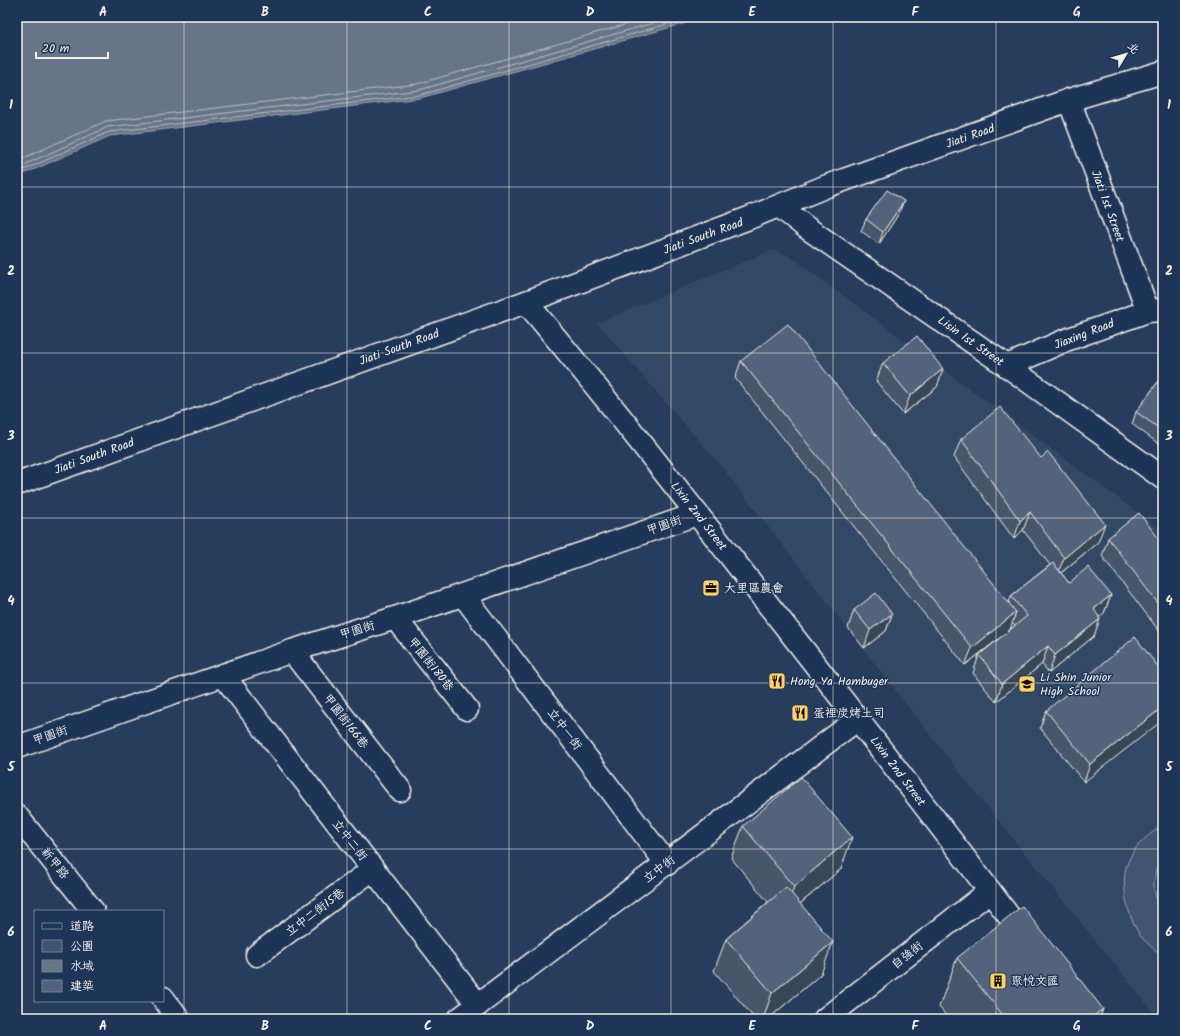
<svg xmlns="http://www.w3.org/2000/svg" width="1180" height="1036" font-family="Kalam,'LXGW WenKai TC',sans-serif">
<style>
.built{fill:#334966}
.green{fill:#40546f;stroke:#9aa2ac}
.water{fill:#677588;stroke:#9fa7ae}
.lines{fill:none;stroke-linecap:round;stroke-linejoin:round}
.shore{stroke:#bcbfc2;stroke-width:1}
.minor-casing{stroke:#f4f1e8;stroke-width:25}
.minor{stroke:#1d3557;stroke-width:22}
.wall{fill:#47566a;stroke:#f4f1e8}
.shaded-wall{fill:#394656;stroke:#f4f1e8}
.building{fill:#52647b;stroke:#f4f1e8}
.grid{fill:none;stroke:#f4f1e8;stroke-width:1;stroke-opacity:0.55}
.labels{text-anchor:middle;stroke-width:3;stroke-linejoin:round;paint-order:stroke}
.street-label{font-size:12px;fill:#f4f1e8;stroke:#1d3557}
.poi-label{font-size:12px;fill:#f4f1e8;stroke:#1d3557;text-anchor:start}
.neatline{fill:none;stroke:#f4f1e8;stroke-width:1.5}
.grid-label{font-size:13px;text-anchor:middle;font-weight:bold;fill:#f4f1e8}
</style>
<rect width="100%" height="100%" fill="#263d5d"/>
<filter id="ink" filterUnits="userSpaceOnUse"><feTurbulence type="fractalNoise" baseFrequency=".025" numOctaves="2"/><feDisplacementMap in="SourceGraphic" scale="8" xChannelSelector="R" yChannelSelector="G"/><feConvolveMatrix kernelMatrix="1 2 1 2 8 2 1 2 1" color-interpolation-filters="sRGB"/></filter>
<g filter="url(#ink)">
<polygon class="built" points="772,250 788,255 1163,531 1163,1019 1159,1019 951,762 725,471 597,323"/>
<path class="green" d="M 1163,825 L 1163,858 L 1156,869 L 1154,885 L 1157,905 L 1163,915 L 1163,955 C 1157,952 1143,940 1140,935 C 1128,918 1119,881 1128,862 C 1136,843 1148,836 1163,825 Z"/>
<polygon class="water" points="17,17 707,17 420,98 110,136 17,177"/>
<g class="lines">
<g class="shore">
<polyline points="17,161 106,121 417,84 652,17"/>
<polyline points="17,168 108,127 419,90 674,17"/>
<polyline points="17,173 109,132 420,95 692,17"/>
</g>
<g class="minor-casing">
<g id="minor">
<polyline points="1069,100 1148,311"/>
<polyline points="779,206 807,228 1007,366 1163,478"/>
<path d="M 526,302 C 601,391 673,483 745,575 C 840,696 934,817 1027,940"/>
<polyline points="1007,366 1066,340 1148,311 1162,310"/>
<polyline points="17,484 526,302 749,218 827,186 1069,100 1163,72"/>
<polyline points="463,595 667,864"/>
<polyline points="395,618 467,709"/>
<polyline points="292,651 400,790"/>
<polyline points="223,675 478,1005"/>
<polyline points="17,747 292,651 395,618 697,514"/>
<polyline points="17,816 93,911"/>
<polyline points="257,955 373,869"/>
<polyline points="163,998 179,1019"/>
<polyline points="459,1019 858,719"/>
<polyline points="825,1019 990,891"/>
</g>
</g>
<use href="#minor" class="minor"/>
</g>
<g class="wall">
<polygon points="899,213 879,244 861,231 866,219"/>
<polygon points="741,361 1009,603 1011,596 1050,565 1023,530 1014,539 954,457 961,439 1098,542 1061,573 1069,583 1111,595 1104,613 1099,617 1094,636 1049,673 1042,664 996,702 973,673 979,655 1015,626 1012,623 1010,630 965,665 735,378"/>
<polygon points="883,363 937,387 903,414 876,381"/>
<polygon points="1163,375 1163,447 1132,424 1136,412"/>
<polygon points="1108,538 1163,544 1163,636 1102,556"/>
<polygon points="854,610 892,614 886,631 864,648 848,628"/>
<polygon points="1163,673 1084,782 1040,728 1046,711"/>
<polygon points="743,826 841,869 800,904 821,974 768,1019 755,1019 714,971 726,939 768,902 731,858"/>
<polygon points="957,958 1103,1009 1099,1019 949,1019 939,1007"/>
</g>
<g class="shaded-wall">
<polygon points="904,201 899,213 879,244 883,232"/>
<polygon points="943,369 937,387 903,414 910,396"/>
<polygon points="1030,512 1023,530 1014,539 1020,521"/>
<polygon points="1105,524 1098,542 1057,576 1064,558"/>
<polygon points="1111,595 1104,613 1088,627 1094,609"/>
<polygon points="1016,612 1010,630 965,665 972,648"/>
<polygon points="892,614 886,631 864,648 870,630"/>
<polygon points="1100,619 1094,636 1049,673 1055,655"/>
<polygon points="1048,646 1042,664 996,702 1002,684"/>
<polygon points="1163,707 1163,720 1084,782 1090,764"/>
<polygon points="852,837 841,869 782,919 794,887"/>
<polygon points="833,942 821,974 768,1019 763,1019 772,993"/>
<polygon points="1103,1009 1099,1019 1090,1019"/>
</g>
<g class="building">
<polygon points="887,190 904,201 883,232 866,219"/>
<polygon points="788,324 1016,612 972,648 741,361"/>
<polygon points="917,336 943,369 910,396 883,363"/>
<polygon points="1163,375 1163,431 1136,412"/>
<polygon points="1000,407 1041,458 1048,452 1105,524 1064,558 1030,512 1020,521 961,439"/>
<polygon points="1139,513 1163,544 1163,610 1108,538"/>
<polygon points="1053,563 1069,583 1088,567 1111,595 1094,609 1100,619 1055,655 1048,646 1002,684 979,655 1027,616 1011,596"/>
<polygon points="876,593 892,614 870,630 854,610"/>
<polygon points="1135,637 1163,673 1163,707 1090,764 1046,711"/>
<polygon points="801,777 852,837 794,887 743,826"/>
<polygon points="786,887 833,942 772,993 726,939"/>
<polygon points="1022,906 1103,1009 1090,1019 1006,1019 957,958"/>
</g>
</g>
<path class="grid" d="M 184,17 L 184,1019M 347,17 L 347,1019M 509,17 L 509,1019M 671,17 L 671,1019M 833,17 L 833,1019M 996,17 L 996,1019M 17,187 L 1163,187M 17,353 L 1163,353M 17,518 L 1163,518M 17,683 L 1163,683M 17,849 L 1163,849"/>
<defs>
<g id="office-square" transform="scale(0.9)"><rect x="-9" y="-9" width="18" height="18" rx="4" fill="#ffd166" stroke="#1d3557"/><path d="M-6-3h4V-5.5h4V-3h4V5H-6ZM-1-4.5V-3h2v-1.5ZM-6 0V1H6V0Z" fill="#111"/></g>
<g id="restaurant-square" transform="scale(0.9)"><rect x="-9" y="-9" width="18" height="18" rx="4" fill="#ffd166" stroke="#1d3557"/><path d="M-5-6h1v4h1v-4h1v4h1v-4h1v5L-1.5 .5V6h-2V.5L-5-1ZM5-6V6H3V1.5H1.5Q1.5-4 5-6Z" fill="#111"/></g>
<g id="school-square" transform="scale(0.9)"><rect x="-9" y="-9" width="18" height="18" rx="4" fill="#ffd166" stroke="#1d3557"/><path d="M0-5L7-2L0 1L-7-2ZM-4 1L0 2.5L4 1V4Q0 6-4 4Z" fill="#111"/></g>
<g id="building-square" transform="scale(0.9)"><rect x="-9" y="-9" width="18" height="18" rx="4" fill="#ffd166" stroke="#1d3557"/><path d="M-4-6H4V6H1V3H-1V6H-4ZM-2.5-4.3h1.7v1.8h-1.7ZM.8-4.3h1.7v1.8H.8ZM-2.5-1h1.7V.8h-1.7ZM.8-1h1.7V.8H.8Z" fill="#111"/></g>
</defs>
<g fill-rule="evenodd">
<use href="#office-square" x="711" y="588"/>
<use href="#restaurant-square" x="777" y="681"/>
<use href="#school-square" x="1027" y="684"/>
<use href="#restaurant-square" x="800" y="713"/>
<use href="#building-square" x="998" y="981"/>
</g>
<g class="labels">
<g class="street-label">
<text transform="translate(970 136) rotate(-19)" y="4">Jiati Road</text>
<text transform="translate(1108 206) rotate(70)" y="4">Jiati 1st Street</text>
<text transform="translate(703 236) rotate(-20)" y="4">Jiati South Road</text>
<text transform="translate(1084 334) rotate(-21)" y="4">Jiaxing Road</text>
<text transform="translate(971 341) rotate(35)" y="4">Lisin 1st Street</text>
<text transform="translate(399 347) rotate(-20)" y="4">Jiati South Road</text>
<text transform="translate(94 456) rotate(-20)" y="4">Jiati South Road</text>
<text transform="translate(699 516) rotate(52)" y="4">Lixin 2nd Street</text>
<text transform="translate(664 525) rotate(-19)" y="4">甲園街</text>
<text transform="translate(357 630) rotate(-17)" y="4">甲園街</text>
<text transform="translate(431 664) rotate(51)" y="4">甲園街180巷</text>
<text transform="translate(346 721) rotate(52)" y="4">甲園街166巷</text>
<text transform="translate(565 729) rotate(53)" y="4">立中一街</text>
<text transform="translate(50 735) rotate(-19)" y="4">甲園街</text>
<text transform="translate(898 771) rotate(53)" y="4">Lixin 2nd Street</text>
<text transform="translate(350 840) rotate(52)" y="4">立中二街</text>
<text transform="translate(55 863) rotate(51)" y="4">新甲路</text>
<text transform="translate(659 869) rotate(-37)" y="4">立中街</text>
<text transform="translate(315 912) rotate(-37)" y="4">立中二街15巷</text>
<text transform="translate(907 955) rotate(-38)" y="4">自強街</text>
</g>
<g class="poi-label">
<text x="724" y="592">大里區農會</text>
<text x="1040" y="681">Li Shin Junior<tspan x="1040" dy="14">High School</tspan></text>
<text x="790" y="685">Hong Ya Hambuger</text>
<text x="813" y="717">蛋裡炭烤土司</text>
<text x="1011" y="985">聚悅文匯</text>
</g>
</g>
<rect width="1180" height="1036" fill="none" stroke="#1d3557" stroke-width="44"/>
<rect x="34" y="910" width="130" height="92" fill="#1d3557" stroke="#738091"/>
<rect x="42" y="923" width="20" height="6" fill="#1d3557" stroke="#738091"/>
<text x="70" y="930" font-size="12" fill="#f4f1e8">道路</text>
<rect x="42" y="940" width="20" height="12" fill="#40546f" stroke="#738091"/>
<text x="70" y="950" font-size="12" fill="#f4f1e8">公園</text>
<rect x="42" y="960" width="20" height="12" fill="#677588" stroke="#738091"/>
<text x="70" y="970" font-size="12" fill="#f4f1e8">水域</text>
<rect x="42" y="980" width="20" height="12" fill="#52647b" stroke="#738091"/>
<text x="70" y="990" font-size="12" fill="#f4f1e8">建築</text>
<g transform="translate(1126 54) rotate(52)" stroke="#1d3557" stroke-width="3" paint-order="stroke">
<path d="M0-3L7 15L0 10L-7 15Z" fill="#f4f1e8"/>
<text y="-6" font-size="11" font-weight="bold" text-anchor="middle" fill="#f4f1e8">北</text>
</g>
<path d="M36 52v6h72v-6" fill="none" stroke="#f4f1e8" stroke-width="2"/>
<text x="42" y="52" font-size="12" fill="#f4f1e8" stroke="#1d3557" stroke-width="3" paint-order="stroke">20 m</text>
<rect x="22" y="22" width="1136" height="992" class="neatline"/>
<g class="grid-label">
<text x="103" y="16">A</text>
<text x="265" y="16">B</text>
<text x="428" y="16">C</text>
<text x="590" y="16">D</text>
<text x="752" y="16">E</text>
<text x="915" y="16">F</text>
<text x="1077" y="16">G</text>
<text x="11" y="109">1</text>
<text x="1169" y="109">1</text>
<text x="11" y="275">2</text>
<text x="1169" y="275">2</text>
<text x="11" y="440">3</text>
<text x="1169" y="440">3</text>
<text x="11" y="605">4</text>
<text x="1169" y="605">4</text>
<text x="11" y="771">5</text>
<text x="1169" y="771">5</text>
<text x="11" y="936">6</text>
<text x="1169" y="936">6</text>
<text x="103" y="1030">A</text>
<text x="265" y="1030">B</text>
<text x="428" y="1030">C</text>
<text x="590" y="1030">D</text>
<text x="752" y="1030">E</text>
<text x="915" y="1030">F</text>
<text x="1077" y="1030">G</text>
</g>
</svg>
